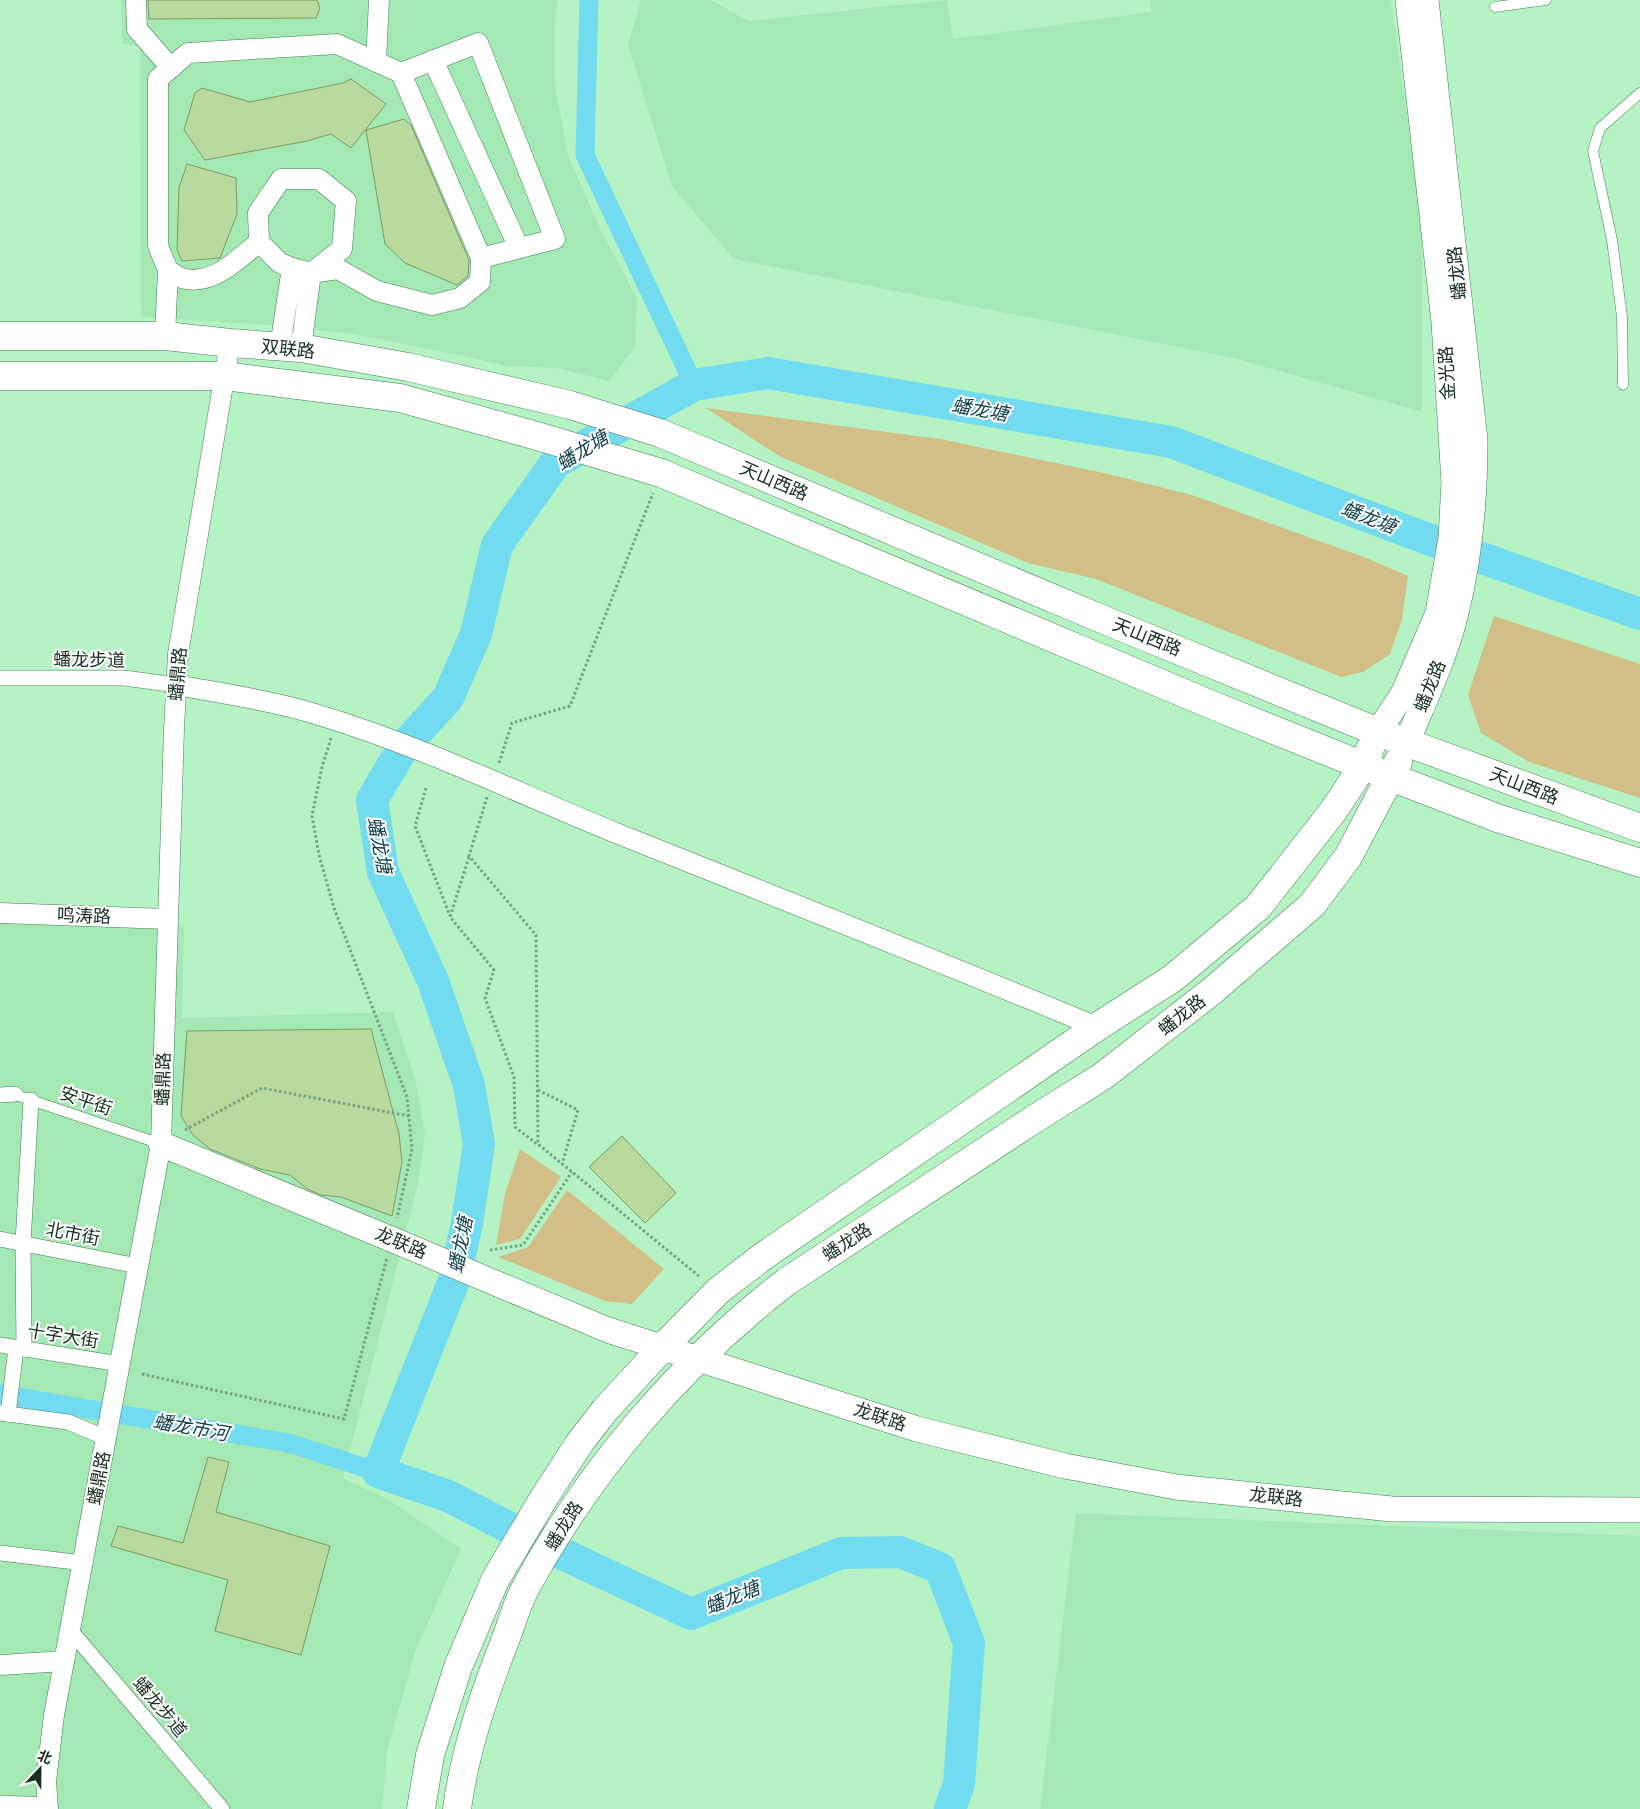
<svg xmlns="http://www.w3.org/2000/svg" width="1640" height="1809" font-family="'Asap Condensed','Noto Sans SC',sans-serif">
<style>
.built{fill:#a4e8b4}
.green{fill:#d2bf87}
.lines{fill:none;stroke-linecap:round;stroke-linejoin:round}
.canal{stroke:#72dbef;stroke-width:19}
.river{stroke:#72dbef;stroke-width:32}
.building{fill:#b9da9e;stroke:#7b9a60}
.service-casing{stroke:#437c53;stroke-width:11}
.pedestrian-casing{stroke:#437c53;stroke-width:16}
.minor-casing{stroke:#437c53;stroke-width:21}
.tertiary-casing{stroke:#437c53;stroke-width:26}
.secondary-casing{stroke:#437c53;stroke-width:29}
.path{stroke:#74a27f;stroke-width:3;stroke-dasharray:2.5 2.5;stroke-linecap:butt}
.service{stroke:#fff;stroke-width:10}
.pedestrian{stroke:#fff;stroke-width:15}
.minor{stroke:#fff;stroke-width:20}
.tertiary{stroke:#fff;stroke-width:25}
.secondary{stroke:#fff;stroke-width:28}
.tertiary-bridge-casing{stroke:#437c53;stroke-width:26;stroke-linecap:butt}
.tertiary-bridge{stroke:#fff;stroke-width:25}
.labels{text-anchor:middle;stroke-width:4;stroke-linejoin:round;paint-order:stroke}
.street-label{font-size:18px;fill:#172f1e;stroke:#fff}
.water-label{font-size:19px;font-style:italic;fill:#11414a;stroke:#fff}
</style>
<rect width="100%" height="100%" fill="#b6f3c4"/>
<g class="built">
<polygon points="121,0 558,0 555,18 555,85 568,156 601,230 637,299 635,347 609,381 558,368 506,366 464,356 352,334 266,325 141,317 140,46 122,44"/>
<polygon points="641,0 711,0 748,21 947,0 953,39 1151,12 1150,0 1391,0 1422,226 1422,412 1234,358 734,259 672,186 628,45"/>
<polygon points="0,919 184,926 182,1018 393,1012 416,1083 425,1134 418,1184 343,1478 389,1500 461,1549 416,1649 387,1751 382,1809 0,1809"/>
<polygon points="1076,1513 1640,1536 1640,1809 1040,1809"/>
</g>
<g class="green">
<polygon points="706,408 940,439 1109,474 1195,496 1369,559 1408,576 1402,619 1390,654 1363,672 1341,677 1096,579 1028,563 779,456"/>
<polygon points="1494,616 1640,664 1640,798 1529,762 1481,733 1468,695"/>
<polygon points="520,1149 561,1177 520,1239 496,1245 505,1194"/>
<polygon points="567,1190 664,1269 632,1304 605,1301 498,1257 528,1247"/>
</g>
<g class="lines">
<g class="canal">
<polyline points="589,0 585,155 694,385"/>
<polyline points="0,1394 289,1443 378,1472"/>
</g>
<polyline class="river" points="950,1809 959,1784 969,1643 940,1568 900,1552 841,1553 691,1614 539,1543 448,1496 378,1472 455,1278 467,1223 479,1144 469,1085 433,981 383,872 372,800 404,746 448,698 476,634 497,545 556,462 694,385 768,373 1171,442 1417,535 1640,614"/>
</g>
<g class="building">
<polygon points="148,0 317,0 320,8 316,18 149,19"/>
<polygon points="351,79 386,104 351,148 331,134 307,141 205,160 184,130 195,93 202,88 250,102 343,83"/>
<polygon points="404,119 411,125 469,260 468,276 457,285 405,263 385,244 366,130"/>
<polygon points="187,164 236,178 237,214 220,258 182,261 177,250 179,188"/>
<polygon points="371,1029 399,1134 402,1162 392,1216 341,1197 321,1195 306,1188 290,1175 260,1169 210,1149 193,1135 181,1116 187,1031"/>
<polygon points="622,1136 676,1193 645,1223 589,1167"/>
<polygon points="208,1457 229,1462 216,1512 330,1546 301,1655 215,1631 228,1580 111,1546 118,1526 183,1543"/>
</g>
<g class="lines">
<g class="service-casing">
<g id="service">
<polyline points="1495,7 1546,0"/>
<polyline points="1623,385 1622,317 1612,240 1593,151 1600,128 1640,93"/>
<polyline points="10,1093 161,1144"/>
</g>
</g>
<g class="pedestrian-casing">
<g id="pedestrian">
<polyline points="0,678 124,678 177,685"/>
<polyline points="0,1095 15,1094"/>
<polyline points="0,1239 138,1266"/>
<polyline points="0,1345 120,1364"/>
<polyline points="24,1349 23,1243 31,1100"/>
<polyline points="0,1413 68,1422 106,1438"/>
<polyline points="8,1414 16,1348"/>
<polyline points="0,1553 83,1563"/>
<polyline points="70,1630 222,1809"/>
<polyline points="0,1803 48,1805"/>
</g>
</g>
<g class="minor-casing">
<g id="minor">
<polyline points="136,0 137,29 171,68"/>
<polyline points="433,60 519,248"/>
<polyline points="376,62 379,0"/>
<polyline points="401,73 478,43 555,239 481,258"/>
<path d="M 168,270 C 173,273 180,279 186,279 C 215,284 238,259 259,242"/>
<polyline points="165,336 168,270 158,246 158,79 188,53 337,44 401,73 481,258 480,282 460,298 432,305 377,291 338,269 311,273 292,268"/>
<polyline points="280,347 292,268 280,263 259,242 258,213 281,179 319,179 346,201 342,249 311,273 301,348"/>
<path d="M 177,685 C 225,694 275,701 322,716 C 423,747 518,793 616,833 C 776,897 937,960 1097,1027"/>
<polyline points="0,913 168,919"/>
<polyline points="0,1665 64,1661"/>
<polyline points="48,1809 46,1781 54,1715 161,1144 174,729 178,654 230,343"/>
</g>
</g>
<g class="tertiary-casing">
<g id="tertiary">
<polyline points="1378,732 1404,692 1438,613 1451,538 1454,482 1444,322 1408,0"/>
<path d="M 1407,742 C 1424,701 1444,660 1455,617 C 1470,559 1475,499 1475,440 L 1426,0"/>
<polyline points="161,1144 391,1239"/>
<polyline points="500,1285 608,1330 776,1384 917,1429 1065,1466 1176,1487 1392,1509 1640,1510"/>
</g>
</g>
<g class="secondary-casing">
<g id="secondary">
<polyline points="0,336 165,336 230,343 301,348 408,367 570,405 660,433 1109,622 1378,732 1640,828"/>
<polyline points="0,376 224,376 400,398 537,436 661,473 1212,705 1391,777 1497,818 1640,863"/>
<polyline points="421,1809 430,1755 458,1667 495,1580 545,1496 581,1441 605,1410 662,1348 718,1291 762,1257 1097,1027 1173,978 1258,907 1334,810 1363,766 1370,749"/>
<path d="M 457,1809 C 465,1750 484,1694 506,1638 C 512,1622 517,1604 525,1589 C 589,1470 680,1364 786,1282 L 1036,1118 L 1103,1076 L 1212,991 L 1312,905 L 1348,857 L 1398,762"/>
</g>
</g>
<g class="path">
<polyline points="331,738 322,767 312,816 319,855 334,908 407,1097 412,1149 397,1218"/>
<polyline points="499,763 512,723 570,706 653,493"/>
<polyline points="426,788 415,826 450,916"/>
<polyline points="487,797 469,856 536,935 538,1144 700,1277"/>
<polyline points="469,857 450,917 494,970 485,998 514,1077 515,1127 537,1144"/>
<polyline points="538,1090 578,1110 562,1164"/>
<polyline points="185,1130 262,1088 409,1116"/>
<polyline points="490,1250 523,1245 572,1172"/>
<polyline points="142,1374 344,1419 387,1258"/>
</g>
<use href="#service" class="service"/>
<use href="#pedestrian" class="pedestrian"/>
<use href="#minor" class="minor"/>
<use href="#tertiary" class="tertiary"/>
<use href="#secondary" class="secondary"/>
<g class="tertiary-bridge-casing">
<polyline id="tertiary-bridge" points="391,1239 500,1285"/>
</g>
<use href="#tertiary-bridge" class="tertiary-bridge"/>
</g>
<g class="labels">
<g class="street-label">
<text transform="translate(1457 273) rotate(-96)" y="6">蟠龙路</text>
<text transform="translate(288 349) rotate(6)" y="6">双联路</text>
<text transform="translate(1447 373) rotate(-93)" y="6">金光路</text>
<text transform="translate(774 481) rotate(23)" y="6">天山西路</text>
<text transform="translate(1147 637) rotate(22)" y="6">天山西路</text>
<text transform="translate(89 660) rotate(1)" y="6">蟠龙步道</text>
<text transform="translate(178 674) rotate(-85)" y="6">蟠鼎路</text>
<text transform="translate(1430 686) rotate(-68)" y="6">蟠龙路</text>
<text transform="translate(1524 786) rotate(21)" y="6">天山西路</text>
<text transform="translate(84 916) rotate(2)" y="6">鸣涛路</text>
<text transform="translate(1182 1015) rotate(-38)" y="6">蟠龙路</text>
<text transform="translate(163 1079) rotate(-88)" y="6">蟠鼎路</text>
<text transform="translate(86 1101) rotate(19)" y="6">安平街</text>
<text transform="translate(73 1234) rotate(11)" y="6">北市街</text>
<text transform="translate(847 1242) rotate(-33)" y="6">蟠龙路</text>
<text transform="translate(401 1243) rotate(23)" y="6">龙联路</text>
<text transform="translate(63 1336) rotate(9)" y="6">十字大街</text>
<text transform="translate(880 1417) rotate(18)" y="6">龙联路</text>
<text transform="translate(99 1478) rotate(-79)" y="6">蟠鼎路</text>
<text transform="translate(1276 1497) rotate(6)" y="6">龙联路</text>
<text transform="translate(564 1526) rotate(-58)" y="6">蟠龙路</text>
<text transform="translate(160 1707) rotate(50)" y="6">蟠龙步道</text>
</g>
<g class="water-label">
<text transform="translate(980 409) rotate(10)" y="7">蟠龙塘</text>
<text transform="translate(582 450) rotate(-32)" y="7">蟠龙塘</text>
<text transform="translate(1369 517) rotate(21)" y="7">蟠龙塘</text>
<text transform="translate(380 845) rotate(79)" y="7">蟠龙塘</text>
<text transform="translate(460 1245) rotate(-79)" y="7">蟠龙塘</text>
<text transform="translate(191 1427) rotate(10)" y="7">蟠龙市河</text>
<text transform="translate(732 1597) rotate(-22)" y="7">蟠龙塘</text>
</g>
</g>
<g transform="translate(40 1769) rotate(22)" stroke="#ffffff" stroke-width="4" paint-order="stroke">
<path d="M0-4L9 19L0 12L-9 19Z" fill="#172f1e"/>
<text y="-8" font-size="14" font-weight="bold" text-anchor="middle" fill="#172f1e">北</text>
</g>
</svg>
